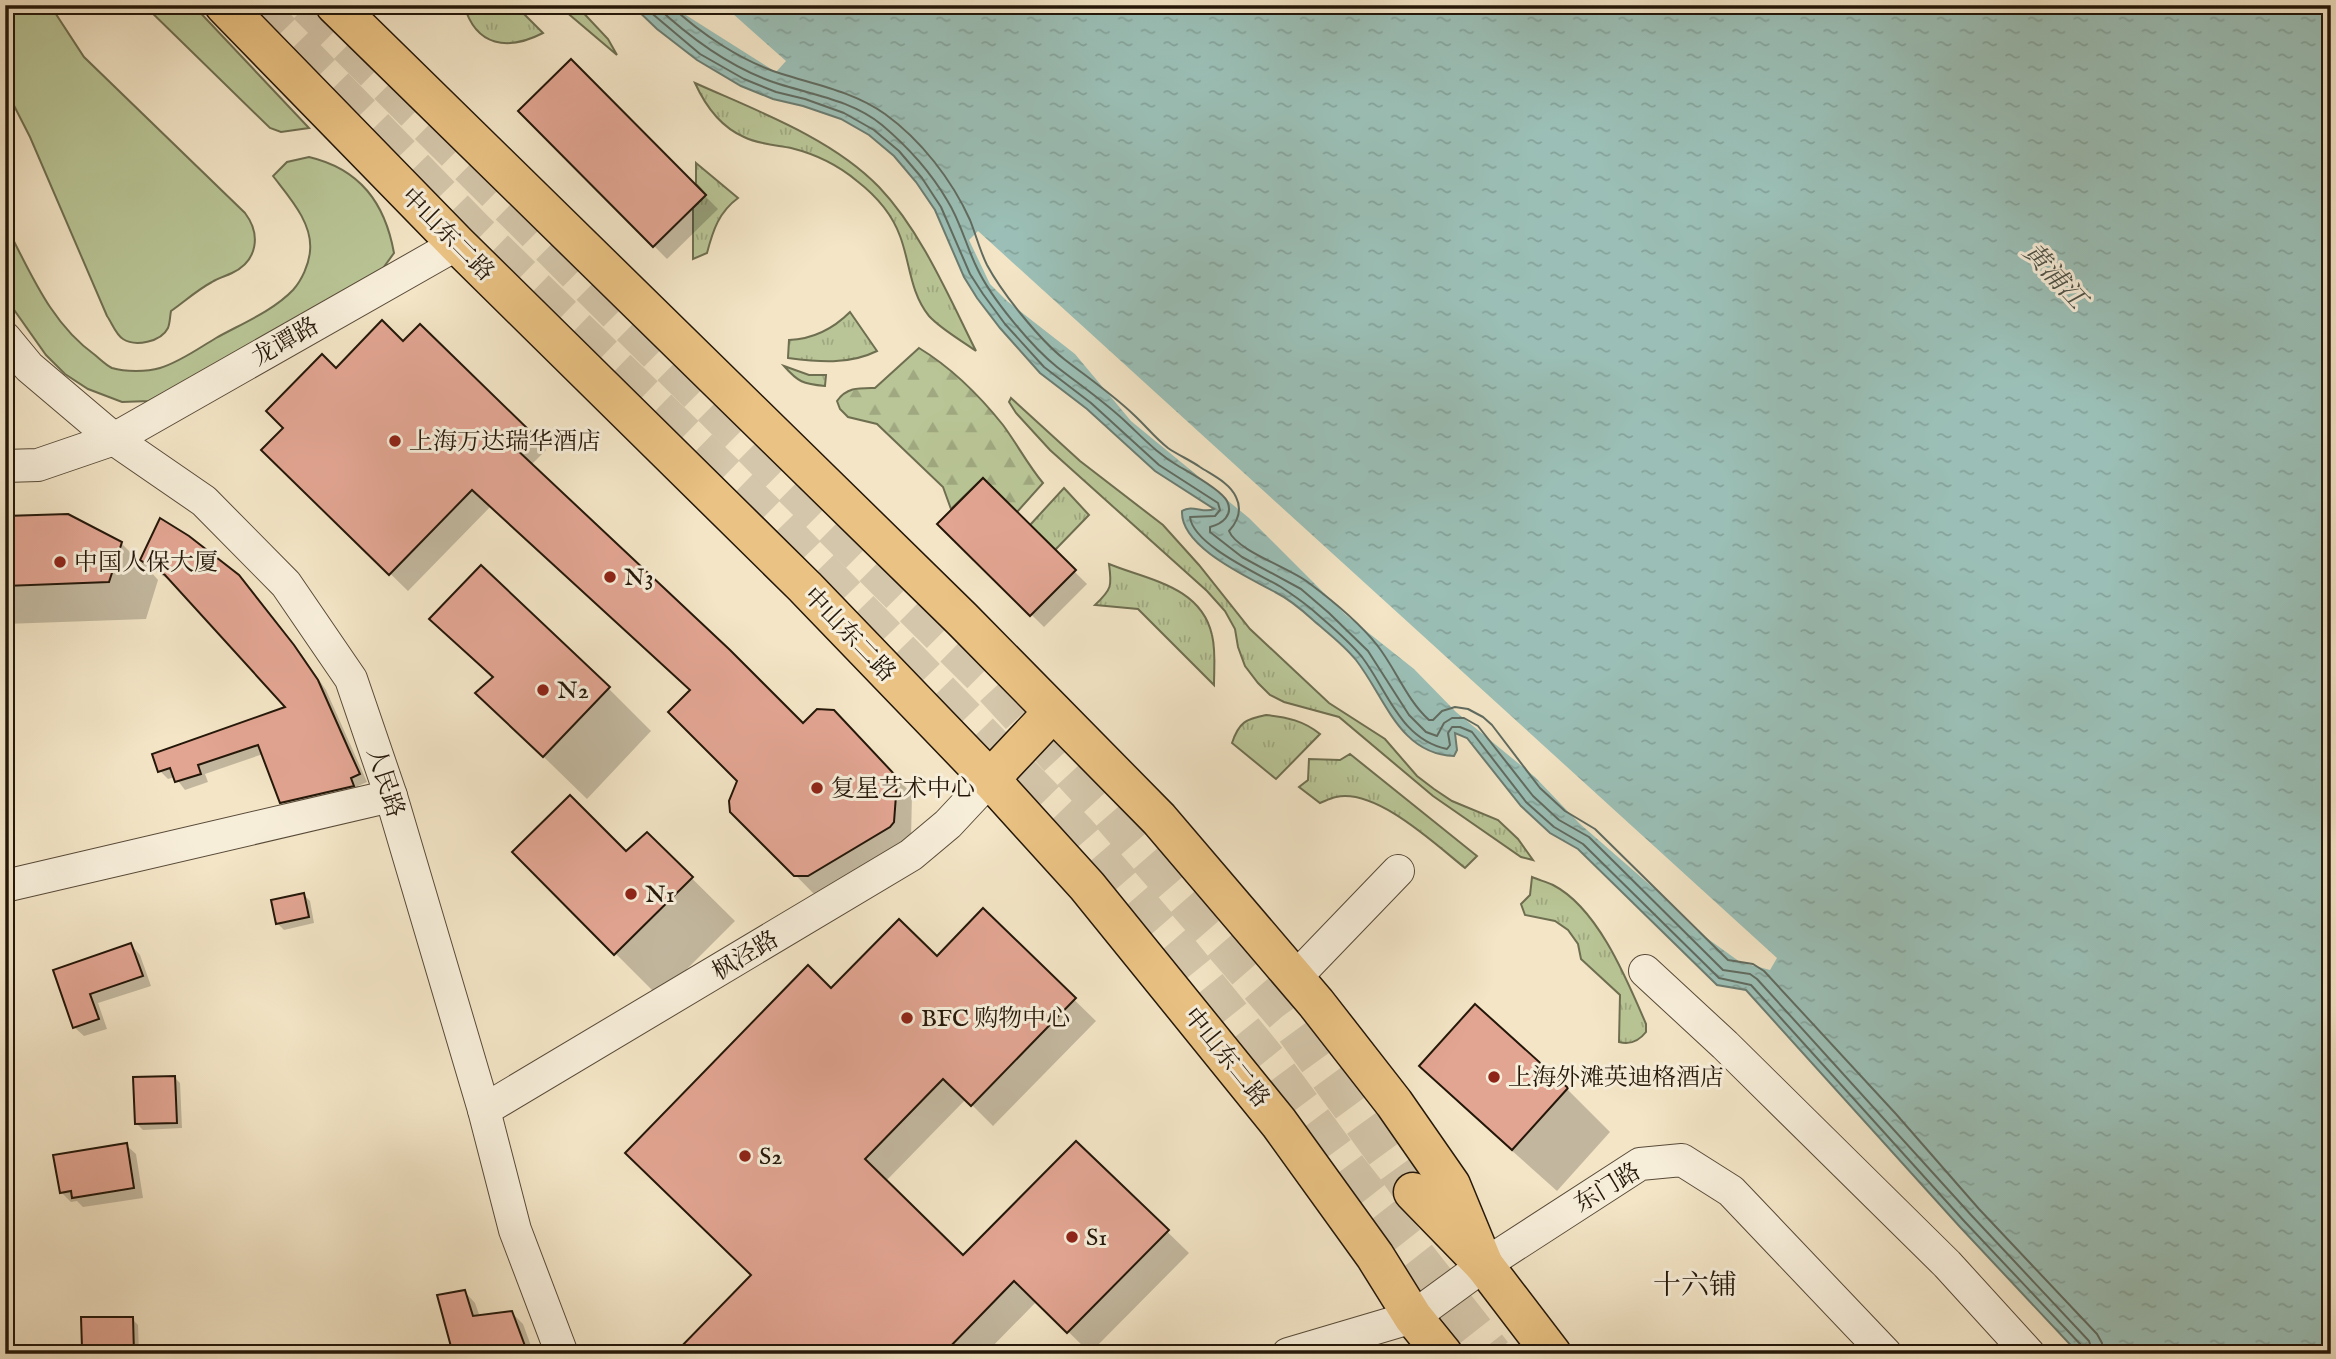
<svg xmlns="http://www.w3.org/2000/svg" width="2336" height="1359" font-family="'IM FELL English','Noto Serif SC',serif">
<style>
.grass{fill:url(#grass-tufts);stroke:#6e6e50;stroke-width:2}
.forest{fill:url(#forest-firs);stroke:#6e6e50;stroke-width:2}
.park{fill:#b9c596;stroke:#6e6e50;stroke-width:2}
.water{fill:url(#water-ripples);stroke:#6b7c71;stroke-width:2}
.pier{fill:#f3e5c6}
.shadow{fill:#0003}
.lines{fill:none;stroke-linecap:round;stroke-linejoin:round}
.shore{stroke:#606b60;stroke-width:2}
.building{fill:#e2a592;stroke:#241709;stroke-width:2}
.major-tunnel{stroke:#d4c6aa;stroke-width:38;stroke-dasharray:38 19;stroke-linecap:butt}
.minor-casing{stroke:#584a38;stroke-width:34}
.major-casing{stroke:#241709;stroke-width:41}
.minor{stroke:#f7eeda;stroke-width:32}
.major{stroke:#eac283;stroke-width:38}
.poi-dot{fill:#8f2418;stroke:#f7eeda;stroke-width:2.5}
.labels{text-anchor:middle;stroke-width:6;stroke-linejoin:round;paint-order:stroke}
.street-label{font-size:24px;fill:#241709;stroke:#f7eeda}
.poi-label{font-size:24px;fill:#241709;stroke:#f7eeda;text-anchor:start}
.water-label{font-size:26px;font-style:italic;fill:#4e5246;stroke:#f7eeda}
.quarter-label{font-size:28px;fill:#241709;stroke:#f7eeda}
</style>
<defs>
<pattern id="grass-tufts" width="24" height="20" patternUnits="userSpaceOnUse" patternTransform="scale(1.75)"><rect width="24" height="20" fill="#b9c596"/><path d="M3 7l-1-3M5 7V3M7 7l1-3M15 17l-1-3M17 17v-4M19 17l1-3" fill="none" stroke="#9fa880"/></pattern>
<pattern id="forest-firs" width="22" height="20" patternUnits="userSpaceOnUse" patternTransform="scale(1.75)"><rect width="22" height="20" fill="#b9c596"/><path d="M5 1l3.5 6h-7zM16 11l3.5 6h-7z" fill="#9fa880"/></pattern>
<pattern id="water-ripples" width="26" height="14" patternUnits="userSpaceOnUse" patternTransform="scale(1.75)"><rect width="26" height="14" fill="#9bbfb6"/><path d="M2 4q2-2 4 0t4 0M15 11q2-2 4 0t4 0" fill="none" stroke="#85a39b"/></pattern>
</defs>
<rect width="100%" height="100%" fill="#f3e5c6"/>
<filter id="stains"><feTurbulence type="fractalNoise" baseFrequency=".00286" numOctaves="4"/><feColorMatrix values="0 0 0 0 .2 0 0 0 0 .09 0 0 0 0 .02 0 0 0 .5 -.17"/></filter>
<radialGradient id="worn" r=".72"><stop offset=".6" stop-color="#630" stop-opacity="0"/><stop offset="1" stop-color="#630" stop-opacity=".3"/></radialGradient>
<g class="grass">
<path d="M 464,5 L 515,5 L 543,33 C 508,51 476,47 464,5 Z"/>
<polygon points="558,5 576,5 608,39 617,55"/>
<path d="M 695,83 C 755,110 832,138 879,187 C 921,231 949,297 976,351 C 961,340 942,330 929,316 C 910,293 910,262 900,236 C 892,214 875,195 857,181 C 838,165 815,154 791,148 C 775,145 758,144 744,137 C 721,127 705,105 695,83 Z"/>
<path d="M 696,163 L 738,198 C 719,212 713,230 707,253 L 693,259 L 693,208 L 706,195 L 696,184 Z"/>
<path d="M 850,312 L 877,351 C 849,365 818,362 788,358 L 789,340 C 814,339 833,329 850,312 Z"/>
<path d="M 784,366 L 809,375 L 826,375 L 825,386 C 803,384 798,382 784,366 Z"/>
<polygon points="1011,398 1080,461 1163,525 1199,565 1250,629 1329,703 1385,739 1417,776 1434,789 1452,801 1498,820 1518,839 1533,860 1521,857 1433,796 1339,717 1284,702 1270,695 1258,683 1245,666 1238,647 1235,629 1225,611 1207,591 1050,450 1016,413 1009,402"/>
<polygon points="1064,488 1089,515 1055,550 1030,525"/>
<path d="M 1109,564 C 1148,580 1201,586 1212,635 C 1216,651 1214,669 1214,685 L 1138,609 L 1095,605 C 1112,589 1112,586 1109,564 Z"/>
<path d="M 1266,715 C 1287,717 1304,721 1320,734 L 1276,779 L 1232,743 C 1239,722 1246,719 1266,715 Z"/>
<path d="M 1350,754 L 1477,856 L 1465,868 C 1435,844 1376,788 1336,797 C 1331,798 1325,801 1320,803 L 1299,787 L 1308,780 L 1309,759 L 1340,760 Z"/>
<path d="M 1532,877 C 1539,880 1547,882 1553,885 C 1598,908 1627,980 1646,1024 L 1646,1032 C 1639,1041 1630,1045 1619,1042 L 1620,995 L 1581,959 L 1578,944 L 1568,930 L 1555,921 L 1525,915 L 1521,904 L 1530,895 Z"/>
</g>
<path class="forest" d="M 919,348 C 952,368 979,395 1003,425 C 1017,444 1028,465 1043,483 L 1017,512 L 983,478 L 951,509 L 943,487 L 877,424 L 848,417 L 840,409 L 837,401 C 847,387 859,388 875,388 Z"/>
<g class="park">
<path d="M 5,5 L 50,5 L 84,57 L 245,213 C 261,234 258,261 232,273 C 226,276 218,278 212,282 C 197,290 184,302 171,311 C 170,316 170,323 168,328 C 161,342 135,347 123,339 C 116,335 112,323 107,316 L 30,137 L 5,88 Z"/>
<polygon points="144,5 193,5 309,128 281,132 270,128"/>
<path d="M 309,157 C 360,169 385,203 394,253 L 373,282 L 149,401 L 122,402 L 88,389 L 65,374 L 46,355 L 5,297 L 5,224 C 30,271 50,323 95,355 C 100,359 106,365 112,368 C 125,372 147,372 160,368 C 180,362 199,348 216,338 C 241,324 273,311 293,290 C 302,280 309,264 310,251 C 313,223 289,197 273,176 L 287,162 Z"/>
</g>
<path class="water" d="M 632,5 L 2331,5 L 2331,1354 L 2079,1354 L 1960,1227 L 1746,990 L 1717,985 L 1578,849 L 1550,833 L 1521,806 L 1467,738 L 1455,733 L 1457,750 L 1454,756 C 1399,754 1385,697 1356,660 C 1344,645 1328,633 1313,620 C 1301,609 1289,599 1275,592 C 1248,577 1180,547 1182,511 C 1192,504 1204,514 1214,509 L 1155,471 L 1087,409 L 1040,373 L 1000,328 L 977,298 L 964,277 L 935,210 L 916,182 L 894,156 L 869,135 L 841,119 L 803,106 L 773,99 L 741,86 L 697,60 L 657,29 Z"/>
<g class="pier">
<polygon points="670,5 723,5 786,61 776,72"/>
<polygon points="978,231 1777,958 1770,970 1740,962 1697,931 1658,892 1579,823 1535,777 1456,712 1414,669 1346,615 1249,518 1131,421 1075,354 1007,301 990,284 969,240"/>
</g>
<g class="shadow">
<polygon points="571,61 718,209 667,259 520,111"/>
<polygon points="420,327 546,450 531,465 803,726 851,730 912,794 911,840 826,893 813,893 732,811 739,781 691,691 491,506 408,591 264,450 336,370 403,343"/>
<polygon points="983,481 1087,584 1044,627 939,524"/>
<polygon points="5,517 121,543 141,563 161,520 247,586 302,655 326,690 367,782 358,786 361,794 290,810 282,802 263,754 205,774 208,782 185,790 175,777 168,779 160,771 288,708 173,582 145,565 158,580 146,619 5,624"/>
<polygon points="431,619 608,688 651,731 587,799 478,693 493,679"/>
<polygon points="647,834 735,921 659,997 514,852 626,853"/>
<polygon points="304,895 310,901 314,923 284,930 278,924"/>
<polygon points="983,911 1096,1021 993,1126 966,1099 885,1182 963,1258 1076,1143 1189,1253 1090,1353 1037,1301 985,1354 676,1354 753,1276 831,990 937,958"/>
<polygon points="131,945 140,955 151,986 98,1003 107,1029 84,1036 74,1027 55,971"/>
<polygon points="1422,1066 1567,1089 1610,1132 1557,1191 1465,1109"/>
<polygon points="174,1077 180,1083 182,1128 143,1130 137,1124"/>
<polygon points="126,1145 136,1154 143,1198 83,1207 77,1201 71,1202 61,1192"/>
<polygon points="464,1291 475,1303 480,1317 512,1313 523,1324 534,1354 454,1354"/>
<polygon points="132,1319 138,1325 139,1354 92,1354 83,1347"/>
<polygon points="1803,1348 1809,1354 1795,1354"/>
</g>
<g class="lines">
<g class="shore">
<path d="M 642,5 L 700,54 L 744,79 L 776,92 L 805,99 L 844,113 L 874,130 L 899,151 L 922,178 L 941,207 L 970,274 L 983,294 L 1005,324 L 1044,367 L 1091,403 L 1159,465 L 1218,503 L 1220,510 L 1215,516 L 1190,517 C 1193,545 1259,574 1281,587 C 1293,595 1305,603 1316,613 C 1332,627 1349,641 1362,657 C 1388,691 1400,739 1447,749 L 1450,745 L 1448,733 L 1452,727 L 1460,727 L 1472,732 L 1526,802 L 1554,827 L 1583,844 L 1719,978 L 1751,985 L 1965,1222 L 2082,1346 L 2084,1354"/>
<path d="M 655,5 C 690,38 732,69 779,84 C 814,95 853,101 882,125 C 908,147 930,171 947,200 C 961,222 966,246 977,268 C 991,298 1031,346 1057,367 C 1080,385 1105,402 1127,423 C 1144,439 1159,455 1180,467 C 1192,474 1220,489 1227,501 C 1234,515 1222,524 1210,527 L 1210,532 L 1242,557 L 1301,589 L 1329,613 L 1368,651 L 1409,715 L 1426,732 L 1437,736 L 1444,723 L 1452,718 L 1464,718 L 1478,726 L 1533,796 L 1559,820 L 1589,837 L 1723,970 L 1750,974 L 1757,979 L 1972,1216 L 2089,1341 L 2093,1354"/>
<path d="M 670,5 C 701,34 741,61 782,74 C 817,85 854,92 885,114 C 921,140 952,180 970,220 C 976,235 980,251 987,265 C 1002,293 1039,339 1064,359 C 1087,377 1112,394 1134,415 C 1146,426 1155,438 1168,448 C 1178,455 1190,460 1200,467 C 1212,475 1230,483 1236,497 C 1242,509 1238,521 1229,531 C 1237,551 1290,568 1309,583 C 1333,601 1358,621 1377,645 C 1396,669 1406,699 1429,720 L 1433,720 L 1442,711 L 1455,707 L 1468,709 L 1483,717 L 1492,725 L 1540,788 L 1565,811 L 1595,829 L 1728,960 L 1753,964 L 1764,971 L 1896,1114 L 1979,1209 L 2097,1334 L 2102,1343 L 2103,1354"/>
</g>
</g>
<g class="building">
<polygon points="571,59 706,195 653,247 518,111"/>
<polygon points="382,320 403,341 420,324 530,431 514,447 730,650 803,723 817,709 834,710 895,775 897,782 894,822 890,827 808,876 794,876 730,812 729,801 737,781 668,712 690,690 472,490 389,575 261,450 283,428 266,411 322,354 336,368"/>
<polygon points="983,478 1076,570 1030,616 937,524"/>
<polygon points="68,514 122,542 109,582 5,586 5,516"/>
<polygon points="160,518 189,536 239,575 294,645 318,680 349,750 360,774 351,778 354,786 280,803 258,745 198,765 201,774 175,782 170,768 158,772 152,754 285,707 165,575 140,560"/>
<polygon points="481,565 610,687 543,757 475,693 493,677 429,619"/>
<polygon points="570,795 626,851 647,832 693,877 614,955 512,852"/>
<polygon points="304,893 309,917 276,924 271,900"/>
<polygon points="983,908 1076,998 971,1106 943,1079 865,1159 963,1255 1076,1141 1169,1230 1067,1333 1014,1281 943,1354 674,1354 751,1275 625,1153 808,965 831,988 899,919 937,956"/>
<polygon points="131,943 143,976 90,994 99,1019 73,1028 53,970"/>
<polygon points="1475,1004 1568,1088 1512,1150 1419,1066"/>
<polygon points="175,1076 177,1123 135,1124 133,1077"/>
<polygon points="127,1143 134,1188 72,1198 71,1191 60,1193 53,1155"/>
<polygon points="465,1290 473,1316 512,1311 528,1354 453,1354 437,1295"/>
<polygon points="81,1317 133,1317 134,1354 118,1354 82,1348"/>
</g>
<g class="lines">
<g class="major-tunnel">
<polyline points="255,5 473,228 771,518 1076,831 1173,943 1271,1064 1350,1171 1493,1354"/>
<polyline points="307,5 993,687 1108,812 1284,1015 1413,1192"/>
</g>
<g class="minor-casing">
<g id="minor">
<polyline points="5,338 29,367 114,439 204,501 286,584 351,679 391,796 484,1110 515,1230 562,1354"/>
<polyline points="5,466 38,465 114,439 457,244"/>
<polyline points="5,886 391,796"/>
<polyline points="1645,971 1725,1045 1947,1264 2029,1354"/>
<polyline points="1295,978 1398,871"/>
<polyline points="484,1110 911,855 948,824 990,779"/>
<polyline points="1288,1354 1413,1317 1484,1265 1640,1164 1682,1160 1731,1191 1886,1354"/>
</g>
</g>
<g class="major-casing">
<g id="major">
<polyline points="224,5 457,244 805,587 990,779 1087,886 1279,1123 1375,1256 1413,1317 1443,1354"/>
<polyline points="335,5 962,619 1159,819 1316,1003 1394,1103 1451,1185 1484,1265"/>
<polyline points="990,779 1053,712"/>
<polyline points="1413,1192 1484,1265 1552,1354"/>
</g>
</g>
<use href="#minor" class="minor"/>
<use href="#major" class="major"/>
</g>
<g class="poi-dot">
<circle cx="395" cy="441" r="7"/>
<circle cx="60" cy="562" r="7"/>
<circle cx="610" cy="577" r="7"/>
<circle cx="543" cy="690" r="7"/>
<circle cx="817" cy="788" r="7"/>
<circle cx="631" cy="894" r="7"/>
<circle cx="907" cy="1018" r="7"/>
<circle cx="1494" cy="1077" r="7"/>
<circle cx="745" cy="1156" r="7"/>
<circle cx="1072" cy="1237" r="7"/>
</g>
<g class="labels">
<g class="street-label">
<text transform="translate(448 234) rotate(45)" y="8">中山东二路</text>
<text transform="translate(285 341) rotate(-30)" y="8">龙谭路</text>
<text transform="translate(850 634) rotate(46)" y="8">中山东二路</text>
<text transform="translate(386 782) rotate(72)" y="8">人民路</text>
<text transform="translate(745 955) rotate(-31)" y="8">枫泾路</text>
<text transform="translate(1227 1057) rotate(51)" y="8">中山东二路</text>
<text transform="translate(1607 1187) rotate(-31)" y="8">东门路</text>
</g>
<g class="poi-label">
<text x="409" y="449">上海万达瑞华酒店</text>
<text x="74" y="570">中国人保大厦</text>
<text x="624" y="585">N3</text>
<text x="557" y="698">N2</text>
<text x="831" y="796">复星艺术中心</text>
<text x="645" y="902">N1</text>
<text x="921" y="1026">BFC 购物中心</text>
<text x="1508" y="1085">上海外滩英迪格酒店</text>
<text x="759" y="1164">S2</text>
<text x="1086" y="1245">S1</text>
</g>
<g class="water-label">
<text transform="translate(2055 275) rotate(47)" y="9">黄浦江</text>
</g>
<g class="quarter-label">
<text x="1695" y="1294">十六铺</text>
</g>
</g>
<rect width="2336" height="1359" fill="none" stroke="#f3e5c6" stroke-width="28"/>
<rect x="7" y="7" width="2322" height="1345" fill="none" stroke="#241709" stroke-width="3.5"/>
<rect x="14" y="14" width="2308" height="1331" fill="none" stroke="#241709" stroke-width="2"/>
<rect width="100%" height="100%" filter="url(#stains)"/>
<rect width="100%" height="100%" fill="url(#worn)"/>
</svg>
